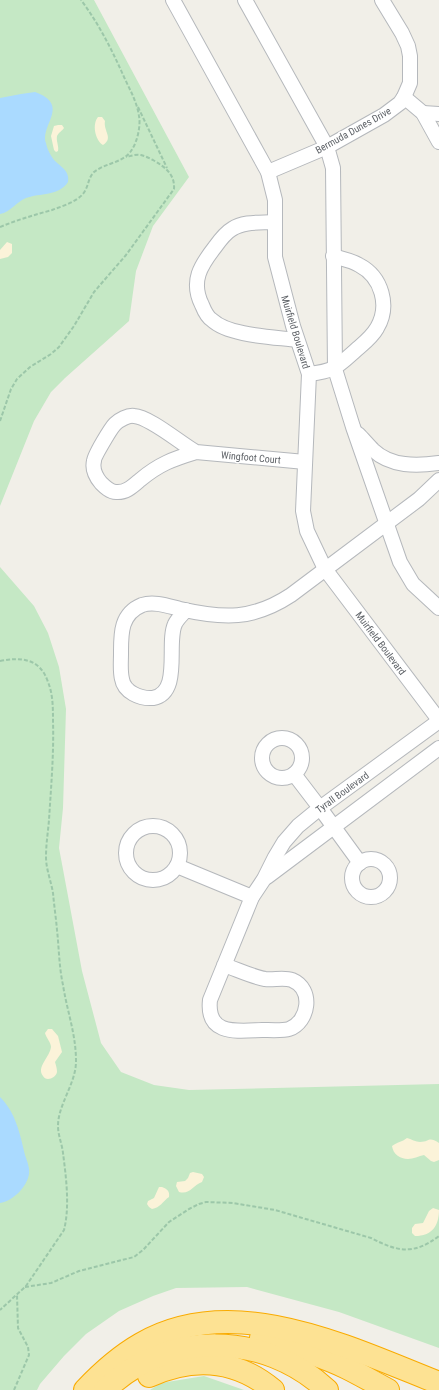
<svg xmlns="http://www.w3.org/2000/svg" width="439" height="1390" font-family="'Roboto Condensed',sans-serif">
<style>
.green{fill:#c5e8c5}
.sand{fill:#fbf3d9}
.water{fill:#aadaff}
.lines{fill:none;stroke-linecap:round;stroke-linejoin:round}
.minor-casing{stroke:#b5b8bc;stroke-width:16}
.motorway-casing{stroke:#f9ab00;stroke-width:24}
.path{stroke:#9cc7a9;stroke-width:2;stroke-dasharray:4 2;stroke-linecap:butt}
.minor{stroke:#fff;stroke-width:14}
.motorway{stroke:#fde293;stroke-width:22}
.labels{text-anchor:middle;stroke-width:3;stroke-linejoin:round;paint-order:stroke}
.street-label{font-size:10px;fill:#5f6368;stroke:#fff}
</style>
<rect width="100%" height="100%" fill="#f1efe8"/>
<g class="green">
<polygon points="0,0 94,0 189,177 153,226 136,271 129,321 65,378 51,392 34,421 0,506"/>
<polygon points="0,567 34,606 48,633 59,667 66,709 63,808 59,848 82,971 101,1043 121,1072 154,1085 189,1090 439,1084 439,1348 339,1312 247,1287 176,1288 153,1296 119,1311 86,1334 64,1356 40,1384 37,1390 0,1390"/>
<polygon points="204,1376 244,1390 150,1390 161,1383"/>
</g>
<g class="sand">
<path d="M 98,117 L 102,117 L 105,121 C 103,131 114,138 103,145 C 95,140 92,124 98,117 Z"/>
<path d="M 58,125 L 62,125 L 64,128 C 62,131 59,132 57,136 C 56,141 59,146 58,151 L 56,152 L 54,150 L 51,136 L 54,126 Z"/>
<polygon points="7,242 12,244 12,253 8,257 0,259 0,250"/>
<path d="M 48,1029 L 52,1029 L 58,1036 L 62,1052 L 55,1062 C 56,1065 57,1069 57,1072 C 56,1078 46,1082 43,1076 C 36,1067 50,1057 51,1047 C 51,1042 46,1038 45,1033 Z"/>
<path d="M 407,1138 C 411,1139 416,1142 420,1142 C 430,1142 428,1136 439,1143 L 439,1160 L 434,1162 L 431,1161 L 424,1155 C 419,1156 413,1159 408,1159 C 400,1159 393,1154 392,1146 C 397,1142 402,1142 407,1138 Z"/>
<path d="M 193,1172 L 202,1174 L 204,1177 L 202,1182 C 193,1185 190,1195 179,1192 L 176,1186 L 177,1182 L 185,1181 L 188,1178 L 190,1173 Z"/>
<path d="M 159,1187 L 162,1187 C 167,1189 170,1191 169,1197 C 163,1201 160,1208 152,1209 L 149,1207 L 147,1204 L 148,1201 L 154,1198 Z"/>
<path d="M 433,1208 L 439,1210 C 439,1226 432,1236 415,1236 L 412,1233 L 412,1228 L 415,1224 L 423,1223 L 429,1211 Z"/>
</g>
<g class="water">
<path d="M 35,92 C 71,105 40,125 46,143 C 47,149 51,156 54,160 C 61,167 70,171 68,182 C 59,196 40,193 26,198 C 16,202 11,212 0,214 L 0,98 L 21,94 Z"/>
<path d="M 0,1097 C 16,1113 20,1134 25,1155 C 27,1161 30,1168 29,1174 C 27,1187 13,1201 0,1203 Z"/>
</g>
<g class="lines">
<g class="minor-casing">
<g id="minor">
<polyline points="173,0 268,172 275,200 275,257 293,326 309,374 303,511 307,531 325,569 439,720"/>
<polyline points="245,0 327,147 333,168 335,369 353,427 400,562 413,584 439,608"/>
<polyline points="404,97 423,113 439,142"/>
<polyline points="423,113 439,114"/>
<polyline points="268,172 327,147 384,115 400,103 404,97 410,83 410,56 408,46 402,33 382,0"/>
<path d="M 274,222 C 261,223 244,221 232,229 C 225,233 220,240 215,247 C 201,265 190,281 202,305 C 204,310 207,317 212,320 C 229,336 274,337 297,340"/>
<path d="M 309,374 C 335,371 337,367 356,350 C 364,343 372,337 377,328 C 390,306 382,277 359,265 C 351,260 342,259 333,256"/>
<path d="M 358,434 C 363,439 368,445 373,450 C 391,467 417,466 439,463"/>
<path d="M 196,452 C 173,459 159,464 140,480 C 133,486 126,493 116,492 C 110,492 105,487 101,483 C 96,477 92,469 94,461 C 94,456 111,428 115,424 C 119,420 128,415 134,416 C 150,417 180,443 196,452 L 305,462"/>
<path d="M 186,610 C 183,614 177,619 175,624 C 166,643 182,693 153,698 C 140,699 124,692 122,679 C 120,671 121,662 121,654 C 121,635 120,614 142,605 C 154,601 168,606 180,609 C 224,619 253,620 291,595 L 419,499 L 439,480"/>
<circle cx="282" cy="758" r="20"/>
<polyline points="294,774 320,808 360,863"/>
<circle cx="153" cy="853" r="27"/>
<circle cx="371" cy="878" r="19"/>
<polyline points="177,866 252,897"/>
<polyline points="267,877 439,748"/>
<path d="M 224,965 C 236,969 253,977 265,979 C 274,980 284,977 292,980 C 314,989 309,1022 289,1029 C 283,1031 269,1030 262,1030 C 237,1031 206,1036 210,1000 L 252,897 L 264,879 L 275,857 L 284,842 L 298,826 L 320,808 L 439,721"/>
</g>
</g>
<g class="motorway-casing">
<g id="motorway">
<path d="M 261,1338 C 290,1346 320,1355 347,1368 C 361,1375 375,1383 388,1390"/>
<path d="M 149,1376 C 193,1356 236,1359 273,1390"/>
<path d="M 85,1390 C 102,1372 120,1356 141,1344 C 234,1290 350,1348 439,1383"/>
<path d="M 105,1390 C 167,1330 264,1331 327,1390"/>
</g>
</g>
<g class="path">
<polyline points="138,107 167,168"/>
<path d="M 0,227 C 17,220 34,215 52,210 C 60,207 70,204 77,199 C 90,191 86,180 94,172 C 105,163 123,163 131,151 C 137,143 141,126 139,116 C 137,102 130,90 124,77 C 112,50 99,24 81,0"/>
<path d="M 0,421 L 11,389 L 17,379 L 30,367 L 51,354 L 59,347 L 74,326 L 94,292 L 126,255 L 174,189 C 175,174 165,167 153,160 C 149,158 145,156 141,155 C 136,154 131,156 126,157"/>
<path d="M 0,661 C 21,657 40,658 48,682 C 53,694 53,708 53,721 C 54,754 51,787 49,820 C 48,832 46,844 46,857 C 46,869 51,881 53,893 C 54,905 56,918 57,930 C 59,948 59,967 63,985 C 67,1011 76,1034 76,1061 C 76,1084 58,1104 58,1126 C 58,1135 62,1144 63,1153 C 66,1177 70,1206 64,1230 L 26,1286 L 0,1310"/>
<path d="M 25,1287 L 51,1283 L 79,1271 L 134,1257 L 143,1250 L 169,1222 L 189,1209 L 199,1204 L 206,1202 L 233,1203 L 275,1210 L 371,1238 C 398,1252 414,1255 439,1236"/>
<polyline points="14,1390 29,1355 28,1347 18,1328 17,1295"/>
</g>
<use href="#minor" class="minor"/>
<use href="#motorway" class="motorway"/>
</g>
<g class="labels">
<g class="street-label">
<text transform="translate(353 130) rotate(-29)" y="4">Bermuda Dunes Drive</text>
<text transform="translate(296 332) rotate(73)" y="4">Muirfield Boulevard</text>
<text transform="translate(251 457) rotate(5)" y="4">Wingfoot Court</text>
<text transform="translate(381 643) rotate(53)" y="4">Muirfield Boulevard</text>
<text transform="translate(342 792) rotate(-36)" y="4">Tyrall Boulevard</text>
</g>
</g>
</svg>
